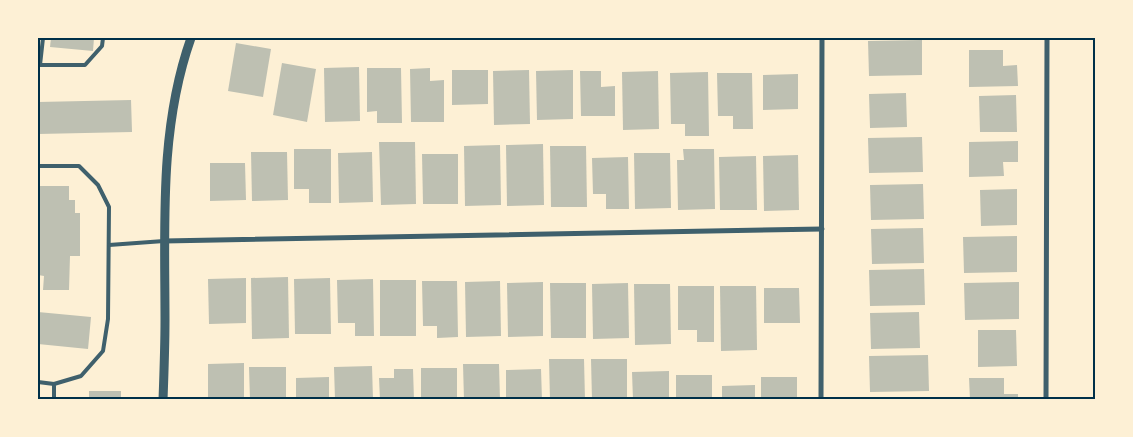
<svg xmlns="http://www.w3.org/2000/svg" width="1133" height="437" font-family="'DM Sans',sans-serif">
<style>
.building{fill:#bec0b2}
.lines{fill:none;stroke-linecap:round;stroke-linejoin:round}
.service{stroke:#3f606c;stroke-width:4}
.minor{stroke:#3f606c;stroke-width:5}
.tertiary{stroke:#3f606c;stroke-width:9}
.neatline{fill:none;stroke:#003049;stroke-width:2}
</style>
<rect width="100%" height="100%" fill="#fdf0d5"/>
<g class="building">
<polygon points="51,38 94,38 93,51 50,47"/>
<polygon points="922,40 922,75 869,76 868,41"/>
<polygon points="236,43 271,49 263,97 228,91"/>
<polygon points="969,50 1003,50 1003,66 1017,65 1018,86 969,87"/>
<polygon points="282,63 316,69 307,122 273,115"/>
<polygon points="359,67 360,121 325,122 324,68"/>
<polygon points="367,68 401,68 402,123 377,123 377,111 367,112"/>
<polygon points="430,68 430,81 444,80 444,122 411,122 410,69"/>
<polygon points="452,70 488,70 488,104 452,105"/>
<polygon points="529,70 530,124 494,125 493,71"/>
<polygon points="573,70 573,119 537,120 536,71"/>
<polygon points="580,71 601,71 601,87 615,86 615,116 581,116"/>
<polygon points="658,71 659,129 623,130 622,72"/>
<polygon points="708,72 709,136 685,136 685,124 671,124 670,73"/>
<polygon points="717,73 752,73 753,129 733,129 733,116 718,116"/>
<polygon points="798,74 798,109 763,110 763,75"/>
<polygon points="906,93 907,127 870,128 869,94"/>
<polygon points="1016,95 1017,132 980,132 979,96"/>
<polygon points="131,100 132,132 38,134 38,102"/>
<polygon points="922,137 923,172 869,173 868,138"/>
<polygon points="1018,141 1018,162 1003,162 1004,176 969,177 969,142"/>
<polygon points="379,142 415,142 416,204 381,205"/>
<polygon points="543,144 544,205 507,206 506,145"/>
<polygon points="500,145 501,205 465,206 464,146"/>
<polygon points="550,146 586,146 587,207 551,207"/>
<polygon points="294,149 331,149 331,203 309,203 309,189 294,189"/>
<polygon points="683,149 714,149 715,209 678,210 677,160 684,160"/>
<polygon points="251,152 287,152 288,200 252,201"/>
<polygon points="372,152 373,202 339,203 338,153"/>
<polygon points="634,153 670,153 671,208 635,209"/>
<polygon points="422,154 458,154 458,204 423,204"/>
<polygon points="798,155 799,210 764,211 763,156"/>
<polygon points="756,156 757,210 720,210 719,157"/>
<polygon points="628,157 629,209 606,209 606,194 593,194 592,158"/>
<polygon points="210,163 245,163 246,200 210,201"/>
<polygon points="923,184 924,219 871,220 870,185"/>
<polygon points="38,186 69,186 69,200 75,200 75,213 80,213 80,256 70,256 69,290 43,290 44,276 38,275"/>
<polygon points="1017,189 1017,225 981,226 980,190"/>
<polygon points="923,228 924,263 872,264 871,229"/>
<polygon points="1017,236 1017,272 964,273 963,237"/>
<polygon points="924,269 925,305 870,306 869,270"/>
<polygon points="288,277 289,338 252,339 251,278"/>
<polygon points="246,278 246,323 209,324 208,279"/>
<polygon points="330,278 331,334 295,334 294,279"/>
<polygon points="373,279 374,336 355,336 355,323 338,323 337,280"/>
<rect x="380" y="280" width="36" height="56"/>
<polygon points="422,281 457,281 458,337 437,338 437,326 423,326"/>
<polygon points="500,281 501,336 466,337 465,282"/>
<polygon points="543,282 543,336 508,337 507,283"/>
<polygon points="1019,282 1019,319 965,320 964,283"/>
<polygon points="550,283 586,283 586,338 551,338"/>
<polygon points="628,283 629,338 593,339 592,284"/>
<polygon points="634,284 670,284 671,344 635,345"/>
<polygon points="678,286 714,286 714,342 697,342 697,330 678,330"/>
<polygon points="720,286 756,286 757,350 721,351"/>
<polygon points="764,288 799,288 800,323 764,323"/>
<polygon points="38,312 91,317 88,349 38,344"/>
<polygon points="919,312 920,348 871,349 870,313"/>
<polygon points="978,330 1016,330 1017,366 978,367"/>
<polygon points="928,355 929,391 870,392 869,356"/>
<polygon points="549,359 584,359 585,400 550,400"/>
<polygon points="591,359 627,359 627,400 592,400"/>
<polygon points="244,363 244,400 208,400 208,364"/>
<polygon points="463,364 499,364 500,400 464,400"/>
<polygon points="372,366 373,400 335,400 334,367"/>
<polygon points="249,367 286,367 286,400 250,400"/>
<rect x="421" y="368" width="36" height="32"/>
<polygon points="394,369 413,369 414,400 380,400 379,378 394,378"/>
<polygon points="541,369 542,400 506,400 506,370"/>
<polygon points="669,371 669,400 633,400 632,372"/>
<rect x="676" y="375" width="36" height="25"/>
<polygon points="329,377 329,400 296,400 296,378"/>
<rect x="761" y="377" width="36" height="23"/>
<polygon points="969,378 1004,378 1004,394 1018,394 1018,400 970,400"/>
<polygon points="755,385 755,400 722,400 722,386"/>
<rect x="89" y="391" width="32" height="9"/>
</g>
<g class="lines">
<g class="service">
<polyline points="38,65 85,65 102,46 103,38"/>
<polyline points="40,65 43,38"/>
<polyline points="38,166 79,166 98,185 109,207 108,319 103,351 81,376 54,384 54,400"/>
<polyline points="109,245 164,241"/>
<polyline points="38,382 54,384"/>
</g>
<g class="minor">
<polyline points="164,241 822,229"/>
<polyline points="821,400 822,38"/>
<polyline points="1046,400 1047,38"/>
</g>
<path class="tertiary" d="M 163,400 C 164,373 165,346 165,320 C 165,225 159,128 191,38"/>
</g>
<rect width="1133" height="437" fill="none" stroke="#fdf0d5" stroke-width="78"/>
<rect x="39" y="39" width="1055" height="359" class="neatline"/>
</svg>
